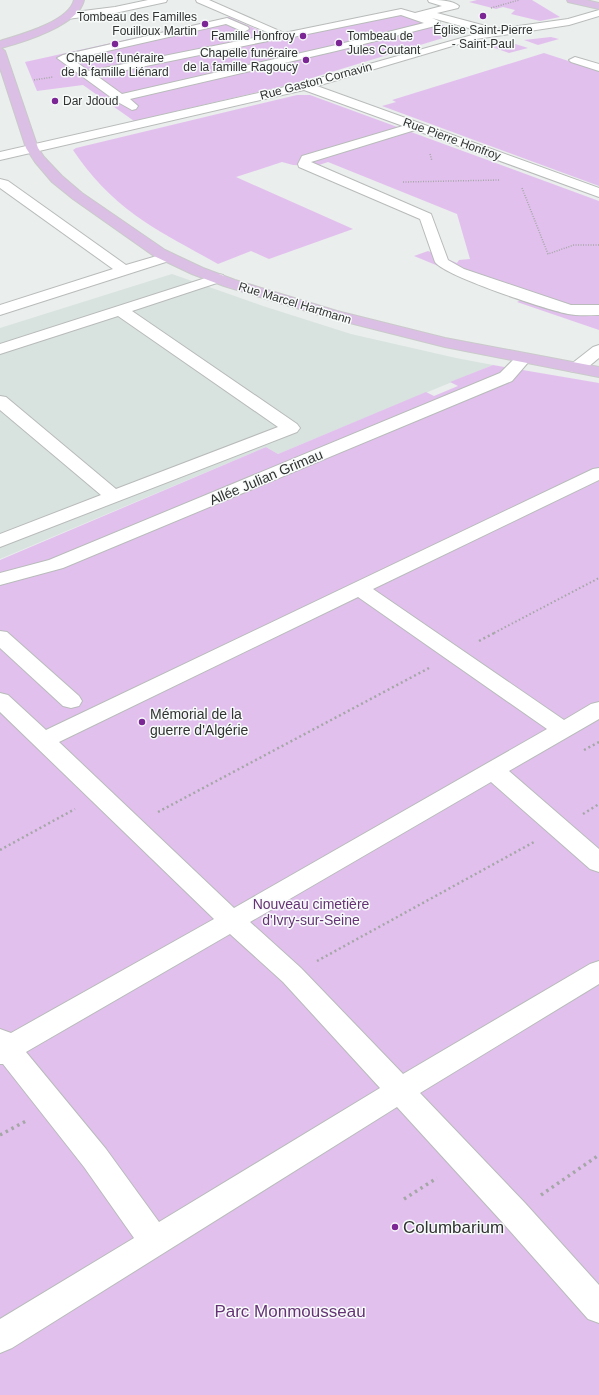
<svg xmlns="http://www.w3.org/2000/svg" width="599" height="1395" font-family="Helvetica,sans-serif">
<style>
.built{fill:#d8e3df}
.green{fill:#e2c0ee}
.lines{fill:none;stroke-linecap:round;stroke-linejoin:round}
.minor-casing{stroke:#b8bbba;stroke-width:2}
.major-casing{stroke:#c9caca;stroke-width:2}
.path-far3{stroke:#a4a7a6;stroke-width:1.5;stroke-dasharray:1 1.5;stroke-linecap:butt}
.path-far2{stroke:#a4a7a6;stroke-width:2;stroke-dasharray:1.5 2.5;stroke-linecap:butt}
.path-far1{stroke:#a4a7a6;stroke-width:2.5;stroke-dasharray:2 3;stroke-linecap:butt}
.path{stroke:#a4a7a6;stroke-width:3.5;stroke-dasharray:2.5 4;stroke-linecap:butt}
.minor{fill:#fff;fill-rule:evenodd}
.major{fill:#dbbfe5;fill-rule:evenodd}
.poi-dot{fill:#7c2695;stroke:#f7fbfa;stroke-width:1.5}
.labels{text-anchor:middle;stroke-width:3;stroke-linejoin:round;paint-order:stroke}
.far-poi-label{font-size:12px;fill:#313232;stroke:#f7fbfa;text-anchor:end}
.far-street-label{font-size:12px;fill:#313232;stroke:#f7fbfa}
.street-label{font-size:14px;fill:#313232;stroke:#f7fbfa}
.poi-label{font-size:14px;fill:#313232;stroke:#f7fbfa;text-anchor:start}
.park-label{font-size:14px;fill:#653375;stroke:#f7fbfa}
.near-poi-label{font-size:17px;fill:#313232;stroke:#f7fbfa;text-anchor:start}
.near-park-label{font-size:17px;fill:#653375;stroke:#f7fbfa}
</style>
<rect width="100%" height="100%" fill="#eaeeec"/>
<polygon class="built" points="172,274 263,306 351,334 456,358 493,365 278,454 266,447 0,559 0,328"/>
<g class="green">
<polygon points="477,0 532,0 560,17 540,21 511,14 515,10 503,7 496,9 469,2"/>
<polygon points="402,15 466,31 292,84 134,121 83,85 37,91 25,62 229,17 279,39"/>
<polygon points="551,37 559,39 538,45 524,40"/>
<polygon points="509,42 528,48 509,53 492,47"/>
<polygon points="544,53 599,71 599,186 382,106 396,102 392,100"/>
<path d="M 297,95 L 310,95 L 599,201 L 599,330 L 517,302 L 521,300 L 414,256 L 428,251 L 457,263 L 459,260 L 470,259 L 457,214 L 328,162 L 316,166 L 293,165 L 282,162 L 236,177 L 353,229 L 269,259 L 251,251 L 218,264 C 190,248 161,234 135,215 C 111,198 89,174 73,150 L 76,148 Z"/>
<polygon points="493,365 599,383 599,1395 0,1395 0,560 266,447 278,454 426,392 434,396 458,386 450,382"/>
</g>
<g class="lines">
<g class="minor-casing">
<g id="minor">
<polygon points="148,0 167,0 166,2 115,13 67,19 62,16 67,13 115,7"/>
<path d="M 196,0 L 209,0 L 284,33 L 401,9 L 415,13 L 442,6 L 429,2 L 428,0 C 438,0 452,0 459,6 L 458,8 L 437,13 L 497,29 L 568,19 L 599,10 L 599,16 L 569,25 L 476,39 L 317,86 L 599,188 L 599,197 L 415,130 L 311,162 L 431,214 L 448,260 L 464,269 L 571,305 L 599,305 L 599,315 C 589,315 578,316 568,314 C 548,310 444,276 435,262 L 420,219 L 299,167 L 298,164 L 302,156 L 403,126 L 304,90 L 0,160 L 0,152 L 302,83 L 483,32 L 432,18 L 439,21 L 440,23 L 439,25 L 336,51 L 130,99 L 138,106 L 136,109 L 132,110 L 116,101 L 57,58 L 63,55 L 227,18 L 248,27 L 249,29 L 244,32 L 226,24 L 72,59 L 89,71 L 268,35 L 273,38 L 268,41 L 97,76 L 122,94 L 336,45 L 424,23 L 401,15 L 283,39 L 197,2 Z"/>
<polygon points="575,57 599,64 599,71 571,62 569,60"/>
<polygon points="0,179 8,181 126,265 167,253 172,254 174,257 172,260 0,315 0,305 113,269 0,188"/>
<polygon points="218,274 223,275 225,278 223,281 132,311 297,424 300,428 297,432 0,547 0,534 101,495 0,410 0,396 6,397 116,489 278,427 118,316 0,354 0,344"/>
<path d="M 599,345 L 599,358 C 590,365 582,374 570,371 L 568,368 L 570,365 L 593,347 Z"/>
<polygon points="523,354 529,356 531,359 512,381 63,568 0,585 0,573 49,560 500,373 517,356"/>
<path d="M 599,468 L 599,480 L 373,589 L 564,720 L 591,704 L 599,702 L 599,719 L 509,771 L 599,849 L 599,872 L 590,869 L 491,782 L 250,922 L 301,968 L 403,1074 L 590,964 L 599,961 L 599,984 L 420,1093 L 525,1203 L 599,1285 L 599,1323 L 588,1319 L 503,1223 L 397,1107 L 12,1348 L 0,1353 L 0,1319 L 134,1238 L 84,1167 L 3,1064 L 0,1064 L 0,1029 L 11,1033 L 214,919 L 0,712 L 0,693 L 8,695 L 46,730 L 593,469 ZM 358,597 L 547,729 L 234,908 L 59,742 ZM 230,934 L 283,982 L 380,1088 L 159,1222 L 106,1149 L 26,1052 Z"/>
<polygon points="0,631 7,632 79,696 82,701 79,706 71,708 63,706 0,648"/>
</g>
</g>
<g class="major-casing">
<g id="major">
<path d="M 74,0 L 84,0 C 79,25 24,42 1,48 L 5,51 L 38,148 L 44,157 L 62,176 L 82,193 L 165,250 L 203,268 L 235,280 L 337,311 L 445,338 L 599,367 L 599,377 L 445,347 L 326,317 L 224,286 L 192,274 L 154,256 L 73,199 L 52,182 L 35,162 L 26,148 L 0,68 L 0,41 C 19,35 69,22 74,0 Z"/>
<polygon points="567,0 586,0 599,3 599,9 568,2"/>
</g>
</g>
<g class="path-far3">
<polyline points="491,8 519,0"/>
<polyline points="34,80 53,77"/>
<polyline points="430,154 432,161"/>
<polyline points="403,182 500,180"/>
<polyline points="522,188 548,254 574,245 599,245"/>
</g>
<polyline class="path-far2" points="494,633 599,578"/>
<g class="path-far1">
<polyline points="479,641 496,632"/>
<polyline points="584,750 599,742"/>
<polyline points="158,812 429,668"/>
<polyline points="583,814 599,804"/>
<polyline points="0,850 75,809"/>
<polyline points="317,961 534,842"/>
</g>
<g class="path">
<polyline points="0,1135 26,1121"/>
<polyline points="541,1195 599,1155"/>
<polyline points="404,1199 437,1178"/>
</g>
<use href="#minor" class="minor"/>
<use href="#major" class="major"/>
</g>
<g class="poi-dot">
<circle cx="483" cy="16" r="4"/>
<circle cx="205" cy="24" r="4"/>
<circle cx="303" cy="36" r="4"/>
<circle cx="339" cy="43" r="4"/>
<circle cx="115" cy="44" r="4"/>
<circle cx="306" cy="60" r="4"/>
<circle cx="55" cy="101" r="4"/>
<circle cx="142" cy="722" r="4"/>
<circle cx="395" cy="1227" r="4"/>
</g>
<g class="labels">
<g class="far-poi-label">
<text x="197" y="21">Tombeau des Familles<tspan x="197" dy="14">Fouilloux Martin</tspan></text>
<text x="483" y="34" text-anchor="middle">Église Saint-Pierre<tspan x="483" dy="14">- Saint-Paul</tspan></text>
<text x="295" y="40">Famille Honfroy</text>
<text x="347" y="40" text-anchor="start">Tombeau de<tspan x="347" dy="14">Jules Coutant</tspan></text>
<text x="298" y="57">Chapelle funéraire<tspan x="298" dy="14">de la famille Ragoucy</tspan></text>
<text x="115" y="62" text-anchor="middle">Chapelle funéraire<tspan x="115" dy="14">de la famille Liénard</tspan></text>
<text x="63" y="105" text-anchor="start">Dar Jdoud</text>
</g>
<g class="far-street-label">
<text transform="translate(316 81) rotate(-15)" y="4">Rue Gaston Cornavin</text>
<text transform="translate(452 139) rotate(20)" y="4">Rue Pierre Honfroy</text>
<text transform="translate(295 303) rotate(17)" y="4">Rue Marcel Hartmann</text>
</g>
<g class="street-label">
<text transform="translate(266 477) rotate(-23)" y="5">Allée Julian Grimau</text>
</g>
<g class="poi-label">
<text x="150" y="719">Mémorial de la<tspan x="150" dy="16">guerre d'Algérie</tspan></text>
</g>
<g class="park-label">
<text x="311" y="909">Nouveau cimetière<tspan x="311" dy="16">d'Ivry-sur-Seine</tspan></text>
</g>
<g class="near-poi-label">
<text x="403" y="1233">Columbarium</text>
</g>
<g class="near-park-label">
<text x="290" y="1317">Parc Monmousseau</text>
</g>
</g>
</svg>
